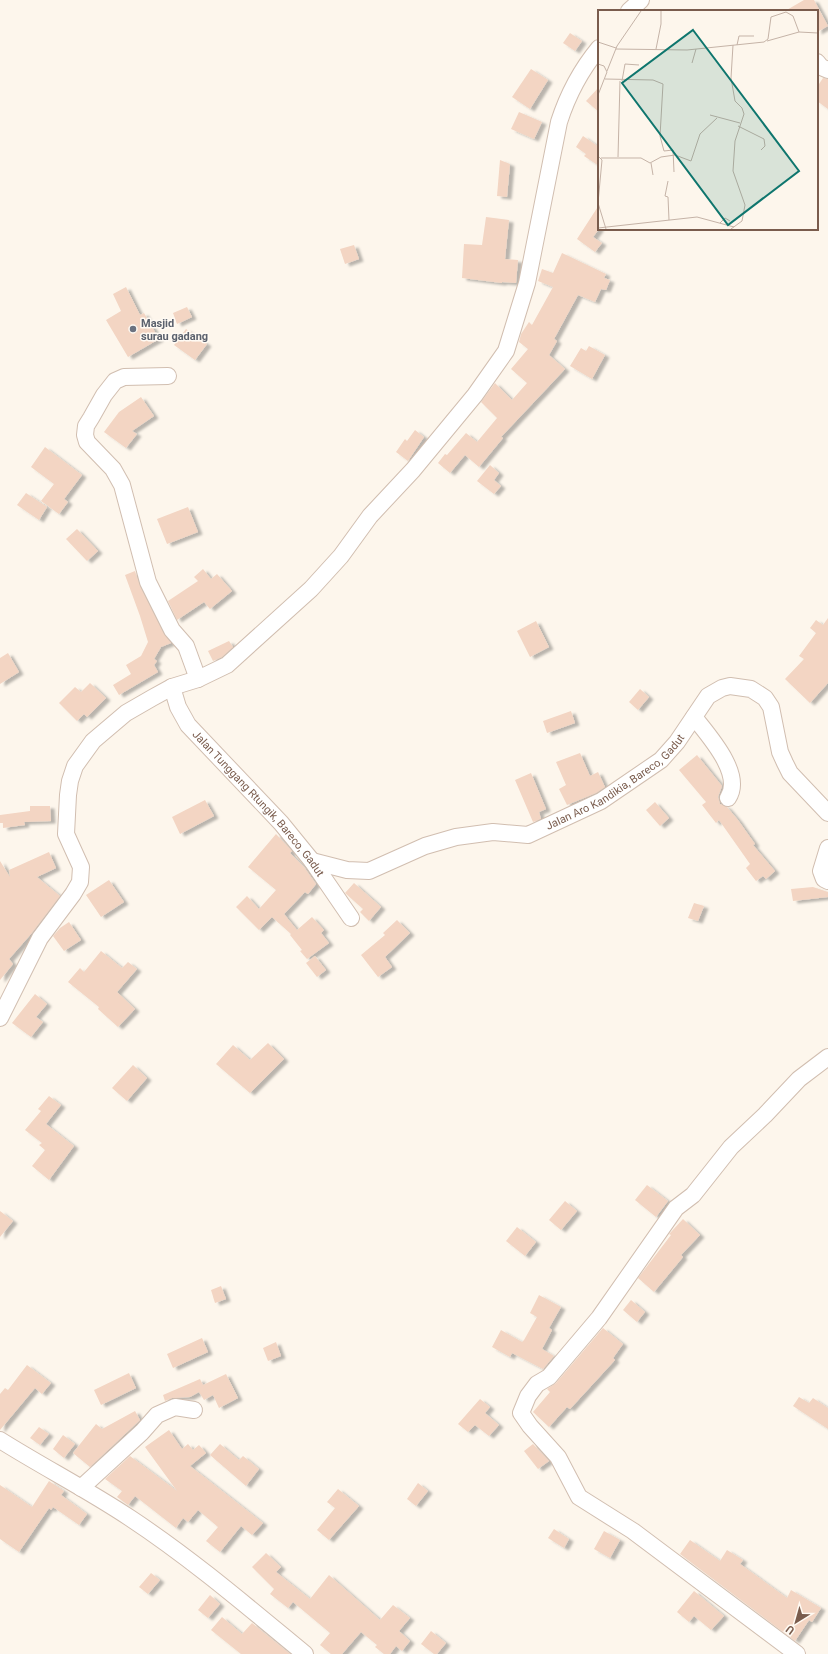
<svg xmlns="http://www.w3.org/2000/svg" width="828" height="1654" font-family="Roboto,sans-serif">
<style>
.building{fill:#f3d5c3;filter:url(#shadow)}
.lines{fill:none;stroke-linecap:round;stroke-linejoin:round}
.minor-casing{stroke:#d1beb0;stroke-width:18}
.minor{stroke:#fff;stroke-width:16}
.worship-dot{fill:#6b7280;stroke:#fffaf3;stroke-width:1.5}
.labels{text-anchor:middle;stroke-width:3;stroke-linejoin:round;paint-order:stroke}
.worship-label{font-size:11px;font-weight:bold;fill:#5b616d;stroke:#fffaf3;text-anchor:start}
.street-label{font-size:11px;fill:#7a5c4d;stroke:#fffaf3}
.inset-road{fill:none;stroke:#c5b3a7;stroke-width:1}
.view{fill:#0f766e;fill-opacity:0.15;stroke:#0f766e;stroke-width:2}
.inset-edge{fill:none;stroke:#7a5c4d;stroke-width:2}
</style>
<defs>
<filter id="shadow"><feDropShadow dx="4.5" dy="2.5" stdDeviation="1" flood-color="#0004"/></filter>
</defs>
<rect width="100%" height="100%" fill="#fdf6ec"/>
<g class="building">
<polygon points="804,0 814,0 828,26 817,32 817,11 785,11"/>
<polygon points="570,33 582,41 575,51 563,43"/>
<polygon points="531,69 548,80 530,109 512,97"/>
<polygon points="823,78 828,79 828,109 817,101 817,87"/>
<polygon points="599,87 599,112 586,101"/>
<polygon points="519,112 542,122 534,139 511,129"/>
<polygon points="583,136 599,147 599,166 584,156 586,154 576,147"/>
<polygon points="500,160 510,164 507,197 497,196"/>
<polygon points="599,205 599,229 593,237 602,243 595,252 577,239"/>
<polygon points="486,217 509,220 505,259 518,260 516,283 502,282 502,283 462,278 464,244 482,245"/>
<polygon points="354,245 359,259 345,264 340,249"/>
<polygon points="562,253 606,274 604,278 610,280 606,290 601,289 595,302 578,295 554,339 557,341 549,355 565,369 551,384 501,437 503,438 479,467 465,455 450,473 438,463 445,454 447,455 466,433 477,442 497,418 481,402 495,383 512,400 527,383 511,369 528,349 519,342 521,334 529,322 532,325 553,287 538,281 542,269 553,273"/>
<polygon points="126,287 140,315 144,313 159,339 128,357 106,320 121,311 113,294"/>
<polygon points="187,307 192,317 177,324 173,313"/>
<polygon points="186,329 207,344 195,360 174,345"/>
<polygon points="589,346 605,355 592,379 570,366 581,348 586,351"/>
<polygon points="141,397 154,416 132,431 137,434 126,448 104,432 119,412"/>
<polygon points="415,430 424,437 408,461 396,452 405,439 407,441"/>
<polygon points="45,447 82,475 64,499 68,502 59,514 41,501 54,484 31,467"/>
<polygon points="490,465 499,473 494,480 501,486 494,494 477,481"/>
<polygon points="26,493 47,507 39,520 17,505"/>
<polygon points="188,507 198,532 167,544 157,519"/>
<polygon points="77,529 98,551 87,561 66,539"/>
<polygon points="203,569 211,579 217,574 232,591 210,609 204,602 177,620 168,601 198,581 194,577"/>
<polygon points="135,571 140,586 164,634 171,643 161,647 154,659 157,661 154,665 158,672 119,695 113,685 131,674 126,665 141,656 148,642 140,616 125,575"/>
<polygon points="828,618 828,683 810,703 785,679 804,659 799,656 816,633 810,628 816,620 823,625"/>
<polygon points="536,621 549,647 530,657 517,631"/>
<polygon points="229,641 233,647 222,657 213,661 208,651"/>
<polygon points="8,653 19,672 0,684 0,658"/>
<polygon points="90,683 106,698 87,717 84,714 77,721 59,703 75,687 81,692"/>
<polygon points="640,689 649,697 638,710 629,702"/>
<polygon points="571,711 575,723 547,733 543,721"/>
<polygon points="580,753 590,776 598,772 605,787 596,793 567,805 559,789 566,785 556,762"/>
<polygon points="697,755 722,786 718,797 720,804 727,807 738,820 755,844 753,845 775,871 766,879 763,876 756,881 746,868 750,864 719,820 716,823 702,805 706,802 679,770"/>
<polygon points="531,773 546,809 539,812 541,819 533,822 515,780"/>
<polygon points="205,800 214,816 180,834 172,817"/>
<polygon points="655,802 669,818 660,826 646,810"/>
<polygon points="30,806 50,806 51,821 24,822 25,825 3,828 3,823 0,823 0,815 30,811"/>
<polygon points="276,834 292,851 290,853 304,867 316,884 308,894 305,892 284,914 297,930 312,917 324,930 321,933 329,943 307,959 300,951 302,950 290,935 291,934 272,917 259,930 236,907 247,896 259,909 276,890 248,867"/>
<polygon points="49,852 56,868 37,877 60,896 31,934 9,959 13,964 0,980 0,861 10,877 9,870"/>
<polygon points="109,880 124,902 101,917 86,895"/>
<polygon points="354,883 381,907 369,921 360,912 363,909 345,893"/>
<polygon points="813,887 828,892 828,897 793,901 791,889"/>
<polygon points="694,903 704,906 698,921 688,918"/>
<polygon points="397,920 410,933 385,957 392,967 378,977 361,955 385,935 383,933"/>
<polygon points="69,922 81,940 64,951 53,936 60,928"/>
<polygon points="101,951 122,968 128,962 137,969 117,992 135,1009 118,1027 98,1009 99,1007 68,982 80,968 84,972"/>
<polygon points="315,956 326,970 317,977 306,963"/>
<polygon points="35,994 47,1004 36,1017 43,1022 31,1037 12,1023"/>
<polygon points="268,1043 284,1059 250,1093 216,1064 233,1045 250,1060"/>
<polygon points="133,1065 147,1078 127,1101 112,1088"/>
<polygon points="49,1096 61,1105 46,1124 74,1146 49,1180 32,1166 45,1150 39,1145 42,1143 25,1130 41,1111 38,1109"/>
<polygon points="647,1185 668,1201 656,1217 635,1200"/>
<polygon points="565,1201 577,1211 561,1230 549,1220"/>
<polygon points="0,1211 13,1221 0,1237"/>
<polygon points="683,1219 700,1235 681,1255 683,1257 654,1292 638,1278 671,1235 669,1234 671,1232"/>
<polygon points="517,1227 536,1242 525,1256 506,1241"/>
<polygon points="221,1286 226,1299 215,1303 211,1290"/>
<polygon points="539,1295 561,1307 549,1328 552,1330 542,1349 554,1356 543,1369 512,1353 510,1357 492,1347 501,1330 522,1342 524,1340 537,1317 530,1313"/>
<polygon points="631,1300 645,1312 637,1322 623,1310"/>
<polygon points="603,1328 623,1344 613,1358 615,1360 570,1409 567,1407 549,1427 533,1412 550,1392 547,1389 556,1383"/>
<polygon points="202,1338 208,1352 173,1368 167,1354"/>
<polygon points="276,1342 281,1356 268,1361 263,1348"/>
<polygon points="27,1365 51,1383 42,1394 35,1388 0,1430 0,1394 5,1388 8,1390"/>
<polygon points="129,1373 136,1388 101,1405 94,1390"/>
<polygon points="226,1374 238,1398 219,1408 213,1395 204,1400 199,1392 190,1397 172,1398 165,1401 163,1395 200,1379 203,1385"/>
<polygon points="799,1397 809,1403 813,1398 828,1408 828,1429 793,1406"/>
<polygon points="480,1399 490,1407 485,1413 499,1425 489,1436 475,1425 468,1432 458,1424"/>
<polygon points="135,1411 140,1420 90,1467 73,1453 96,1424 102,1429"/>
<polygon points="39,1427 49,1434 40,1445 30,1438"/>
<polygon points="169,1430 182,1449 188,1444 193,1450 199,1445 206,1453 190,1466 263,1523 252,1535 241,1526 220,1552 206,1541 218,1527 198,1510 188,1522 183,1518 176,1528 135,1496 128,1505 117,1497 122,1491 105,1479 130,1456 177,1491 145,1447"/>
<polygon points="63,1435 75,1444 64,1458 53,1449"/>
<polygon points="220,1444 239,1460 243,1456 259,1469 246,1486 210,1455"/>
<polygon points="533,1444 549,1461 538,1469 524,1451"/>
<polygon points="49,1481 64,1491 61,1495 87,1514 79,1525 53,1507 51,1510 49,1508 19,1552 0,1539 0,1485 32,1507"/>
<polygon points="418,1483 428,1491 416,1506 407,1499"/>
<polygon points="338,1489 359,1506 329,1540 317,1530 335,1508 327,1502"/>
<polygon points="554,1529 569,1539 564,1548 548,1538"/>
<polygon points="604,1531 620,1540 610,1558 594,1549"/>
<polygon points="690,1540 720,1561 727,1550 743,1560 740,1564 787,1598 791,1590 821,1608 812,1622 809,1620 795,1641 680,1554"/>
<polygon points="266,1553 281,1567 276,1572 310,1599 329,1575 380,1620 393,1605 410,1618 399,1631 410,1641 402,1651 396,1646 390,1654 384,1654 375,1647 377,1645 361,1632 342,1654 331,1654 320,1645 330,1633 293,1602 288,1608 270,1594 274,1589 252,1567"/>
<polygon points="151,1573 160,1580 148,1594 139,1587"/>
<polygon points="694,1591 724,1616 711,1630 694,1616 689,1622 677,1612"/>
<polygon points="210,1595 220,1604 208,1618 198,1610"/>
<polygon points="222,1617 242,1634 252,1623 290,1654 241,1654 211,1630"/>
<polygon points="431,1631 446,1643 437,1654 434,1654 421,1644"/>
</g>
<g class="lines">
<g class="minor-casing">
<g id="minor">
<polyline points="629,11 641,0"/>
<polyline points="817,62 821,67 828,70"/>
<polyline points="168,376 124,377 115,381 104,395 91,418 86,426 85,435 87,442 113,469 122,485 148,582 172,630 186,646 198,679"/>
<path id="s1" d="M 172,687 L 178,707 L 188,725 L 281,823 L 312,861 L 351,918"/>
<path d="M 694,717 C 708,735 744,774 728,798"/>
<polyline points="828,848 821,871 824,879 828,881"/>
<path id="s2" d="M 312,861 L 347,870 L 369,871 L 425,846 L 456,837 L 493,832 L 528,835 L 601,801 L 661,760 L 677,742 L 708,696 L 722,688 L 730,686 L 751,689 L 765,698 L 771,707 L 780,752 L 785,763 L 790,773 L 828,813"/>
<path d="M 0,1018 L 40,938 L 73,894 L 80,882 L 81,867 L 66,834 L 68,795 L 70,781 L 75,766 L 93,741 L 126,713 L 152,698 L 172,687 L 198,679 L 227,665 L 311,589 L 341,556 L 370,516 L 413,470 L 475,395 L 506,351 L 527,283 L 559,122 C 568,94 580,71 599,48"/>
<path d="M 0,1440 C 43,1467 88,1490 130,1518 C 192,1559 248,1607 305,1654"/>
<polyline points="81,1488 142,1432 157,1415 175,1407 194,1410"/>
<polyline points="797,1654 633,1531 579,1497 558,1457 530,1426 521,1413 528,1396 537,1384 549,1377 599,1318 676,1208 693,1195 731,1147 765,1115 799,1079 828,1057"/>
</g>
</g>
<use href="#minor" class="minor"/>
</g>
<circle class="worship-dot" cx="133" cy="329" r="4"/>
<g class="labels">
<g class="worship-label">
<text x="141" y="327">Masjid<tspan x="141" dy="13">surau gadang</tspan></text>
</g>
<g class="street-label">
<text dy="4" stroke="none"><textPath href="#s2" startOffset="327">Jalan Aro Kandikia, Bareco, Gadut</textPath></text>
<text dy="4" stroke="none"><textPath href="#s1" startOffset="147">Jalan Tunggang Rtungik, Bareco, Gadut</textPath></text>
</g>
</g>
<g transform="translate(598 10)">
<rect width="220" height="220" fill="#fdf6ec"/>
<path class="inset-road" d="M 169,31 L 201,22M 0,32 L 18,38M 139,35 L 141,26 L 156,26M 18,39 L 89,40 L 166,32 L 170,29 L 173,7 L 188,2 L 195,6 L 201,22 L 220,23M 58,39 L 63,14 L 63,1M 94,53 L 98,39M 0,54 L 6,56 L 9,62 L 0,85M 9,61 L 19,36 L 43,1M 7,69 L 55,70 L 65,74 L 62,126 L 66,141 L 75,140 L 76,162M 24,71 L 27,54 L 41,55M 112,105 L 142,113M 140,116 L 166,129 L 167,136 L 163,140M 0,146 L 4,150 L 0,193M 20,147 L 22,71M 3,148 L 43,148 L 52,153 L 63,147 L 77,145 L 93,151 L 102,124 L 119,108M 53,153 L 55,165M 70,171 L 67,186 L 70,187 L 71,210M 0,193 L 8,219M 122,213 L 127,208 L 132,211M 0,218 L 99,207 L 136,217M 133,219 L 144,211 L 147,195 L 135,161 L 137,131 L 146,104 L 144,98 L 137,91 L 133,68 L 135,35"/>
<path class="view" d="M 95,20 L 201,161 L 130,215 L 24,73 Z"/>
<rect width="220" height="220" class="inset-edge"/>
</g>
<g transform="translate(796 1622) rotate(217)" stroke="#fffaf3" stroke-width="3" paint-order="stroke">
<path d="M0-3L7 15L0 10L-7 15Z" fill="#7a5c4d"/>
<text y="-6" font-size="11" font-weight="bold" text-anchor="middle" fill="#7a5c4d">U</text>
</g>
</svg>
